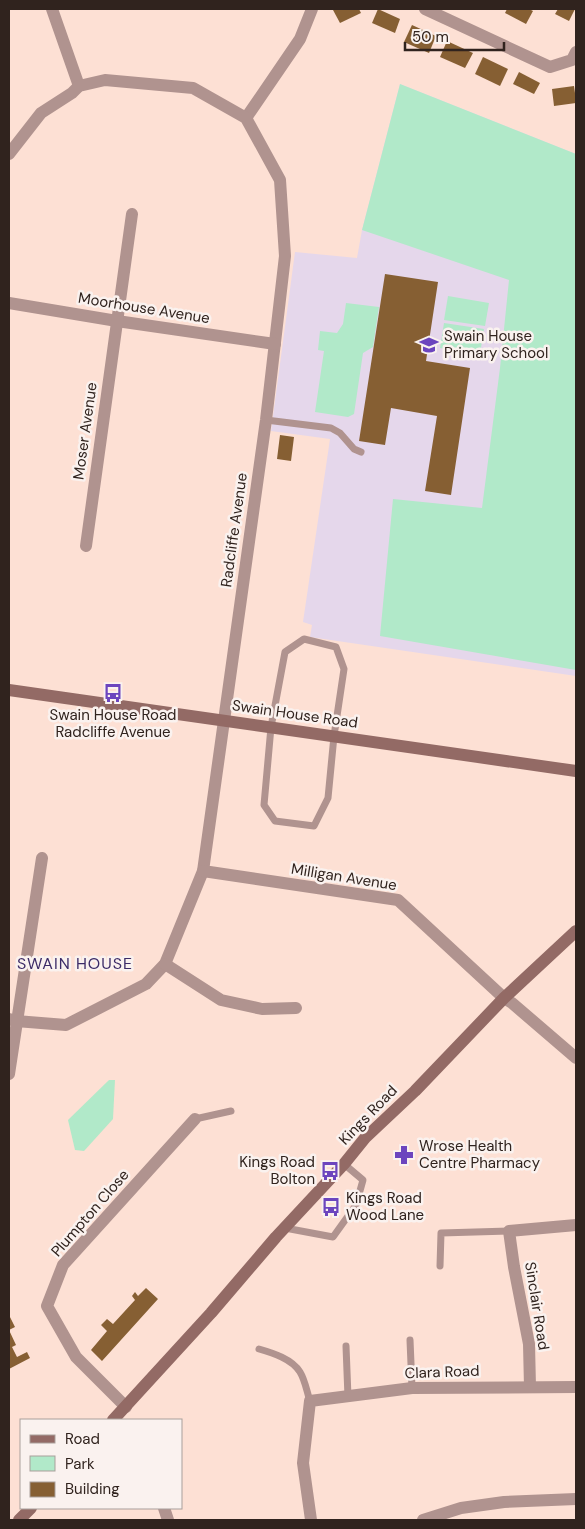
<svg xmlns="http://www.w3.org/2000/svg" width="585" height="1529" font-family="'DM Sans',sans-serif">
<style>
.education{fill:#e5d7eb}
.green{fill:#b1e9c9}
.building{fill:#865f33}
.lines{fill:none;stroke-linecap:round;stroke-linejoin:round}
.lane{stroke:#b0938f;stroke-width:7}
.street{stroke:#b0938f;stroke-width:12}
.secondary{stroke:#936a65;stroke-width:12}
.labels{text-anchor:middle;stroke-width:5;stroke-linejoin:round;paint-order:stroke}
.street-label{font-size:15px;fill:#30231e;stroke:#faf2ef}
.poi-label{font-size:15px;fill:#30231e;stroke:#faf2ef;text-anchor:start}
.neighbourhood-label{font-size:16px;letter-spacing:1px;fill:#3c2b67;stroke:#faf2ef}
</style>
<rect width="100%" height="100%" fill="#fde0d4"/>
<polygon class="education" points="400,84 576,154 576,676 310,637 312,625 303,622 330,439 271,431 295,252 357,258 362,230"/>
<g class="green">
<polygon points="400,84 576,154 576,670 380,636 393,499 482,508 500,368 509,280 362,230"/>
<polygon points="448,296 489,303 485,326 444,320"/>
<polygon points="346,303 379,307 373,347 363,353 354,414 348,417 315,412 324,351 318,350 320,331 337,333 343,324"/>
<polygon points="444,323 484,329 480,354 440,348"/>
<polygon points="109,1080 115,1080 113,1119 84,1151 75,1150 68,1120"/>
</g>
<g class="building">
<polygon points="335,9 359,9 361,13 340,23 333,10"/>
<polygon points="378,9 400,19 395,33 372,23"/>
<polygon points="507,9 529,9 533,11 526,24 505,13"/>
<polygon points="558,9 575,9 569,21 555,14"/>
<polygon points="412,25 436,36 429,53 404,42"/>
<polygon points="447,41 473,53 465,68 440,57"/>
<polygon points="483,57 508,69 500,86 475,74"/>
<polygon points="519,72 540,83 534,94 513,84"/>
<polygon points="574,86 575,93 576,93 576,103 554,106 552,89"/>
<polygon points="385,274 438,282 426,361 470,368 451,495 425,491 437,416 391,408 385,445 359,441"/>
<polygon points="280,435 294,437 291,461 277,459"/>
<polygon points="146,1288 158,1299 102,1361 91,1350 107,1331 101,1325 107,1319 113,1324 135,1300 132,1296 135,1292 138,1296"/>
<polygon points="9,1315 15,1327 9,1330 16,1345 12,1347 17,1357 27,1352 30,1358 9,1369"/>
</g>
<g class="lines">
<g class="lane">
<polyline points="266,420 331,428 340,433 354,449 361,452"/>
<polygon points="304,639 336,647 344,669 334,736 328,798 314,826 275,821 264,805 271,727 285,652"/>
<polyline points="195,1119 231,1111"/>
<polyline points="285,1228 333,1237 356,1205 363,1180 344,1164"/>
<polyline points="440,1266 441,1233 509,1231"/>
<polyline points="410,1340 412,1388"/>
<polyline points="346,1346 348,1397"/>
<path d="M 259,1349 C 273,1353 292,1359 300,1372 C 305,1380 307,1392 310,1401"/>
</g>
<g class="street">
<polyline points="52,9 79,86"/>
<polyline points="425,9 550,67 572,60 576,52"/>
<polyline points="246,118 300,39 312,9"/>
<polyline points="9,154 41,113 72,93 79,86 105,80 193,88 246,118 280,180 285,256 266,420 203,871 165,964 146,984 66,1025 16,1021 9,1019"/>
<polyline points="9,303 117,321 275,344"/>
<polyline points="86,546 132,214"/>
<polyline points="203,871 398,900 504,998 512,1003 576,1058"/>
<polyline points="165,964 221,1000 262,1009 296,1008"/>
<polyline points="9,1074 42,858"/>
<polyline points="530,1387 529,1344 514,1267 509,1231 576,1225"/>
<polyline points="126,1407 76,1357 47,1306 63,1265 195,1119"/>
<polyline points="164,1508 168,1520"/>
<polyline points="311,1520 303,1463 310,1401 412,1388 576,1387"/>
<polyline points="423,1520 461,1508 504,1502 576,1499"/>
</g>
<g class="secondary">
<polyline points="9,690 576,771"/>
<polyline points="113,1420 211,1313 276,1237 344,1164 365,1138 415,1091 504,998 576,931"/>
<polyline points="19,1520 31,1508"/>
</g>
</g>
<defs>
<g id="school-bare" transform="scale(1.5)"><path d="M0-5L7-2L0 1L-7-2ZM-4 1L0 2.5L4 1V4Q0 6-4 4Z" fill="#6c45be" stroke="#faf2ef" stroke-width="2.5" paint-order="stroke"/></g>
<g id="bus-bare" transform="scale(1.5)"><path d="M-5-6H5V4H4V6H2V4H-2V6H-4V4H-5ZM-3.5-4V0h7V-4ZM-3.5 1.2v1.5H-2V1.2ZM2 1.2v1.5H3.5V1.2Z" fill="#6c45be" stroke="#faf2ef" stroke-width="2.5" paint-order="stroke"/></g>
<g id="pharmacy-bare" transform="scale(1.5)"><path d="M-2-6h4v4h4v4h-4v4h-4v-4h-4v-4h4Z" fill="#6c45be" stroke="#faf2ef" stroke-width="2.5" paint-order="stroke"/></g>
</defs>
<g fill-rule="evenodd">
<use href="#school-bare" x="429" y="345"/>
<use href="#bus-bare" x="113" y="693"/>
<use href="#pharmacy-bare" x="404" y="1155"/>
<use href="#bus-bare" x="330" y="1171"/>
<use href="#bus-bare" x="331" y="1207"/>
</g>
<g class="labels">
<g class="street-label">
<text transform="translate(144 308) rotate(9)" y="5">Moorhouse Avenue</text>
<text transform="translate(85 431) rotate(-82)" y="5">Moser Avenue</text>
<text transform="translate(234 530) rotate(-82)" y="5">Radcliffe Avenue</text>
<text transform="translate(295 714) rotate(8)" y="5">Swain House Road</text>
<text transform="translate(344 877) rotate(9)" y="5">Milligan Avenue</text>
<text transform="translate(368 1115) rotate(-46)" y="5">Kings Road</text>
<text transform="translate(90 1213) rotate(-49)" y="5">Plumpton Close</text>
<text transform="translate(537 1306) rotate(81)" y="5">Sinclair Road</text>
<text transform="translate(442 1372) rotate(-2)" y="5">Clara Road</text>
</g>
<g class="poi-label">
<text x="444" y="341">Swain House<tspan x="444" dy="17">Primary School</tspan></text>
<text x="113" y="720" text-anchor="middle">Swain House Road<tspan x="113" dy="17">Radcliffe Avenue</tspan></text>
<text x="419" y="1151">Wrose Health<tspan x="419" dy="17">Centre Pharmacy</tspan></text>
<text x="315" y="1167" text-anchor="end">Kings Road<tspan x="315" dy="17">Bolton</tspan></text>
<text x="346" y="1203">Kings Road<tspan x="346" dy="17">Wood Lane</tspan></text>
</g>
<g class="neighbourhood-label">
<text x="75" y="969">SWAIN HOUSE</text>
</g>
</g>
<rect width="585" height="1529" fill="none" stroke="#30231e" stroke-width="20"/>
<rect x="20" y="1419" width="162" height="90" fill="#faf2ef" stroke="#a99f9b"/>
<rect x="30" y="1435" width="25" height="8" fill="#936a65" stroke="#a99f9b"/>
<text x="65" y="1444" font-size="15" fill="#30231e">Road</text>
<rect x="30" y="1456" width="25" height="15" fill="#b1e9c9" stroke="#a99f9b"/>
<text x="65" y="1469" font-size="15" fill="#30231e">Park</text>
<rect x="30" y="1482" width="25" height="15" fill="#865f33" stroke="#a99f9b"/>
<text x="65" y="1494" font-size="15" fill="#30231e">Building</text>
<path d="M405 42v8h99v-8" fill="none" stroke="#30231e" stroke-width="2.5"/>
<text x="412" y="42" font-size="15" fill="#30231e" stroke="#faf2ef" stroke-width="4" paint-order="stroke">50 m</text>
</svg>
